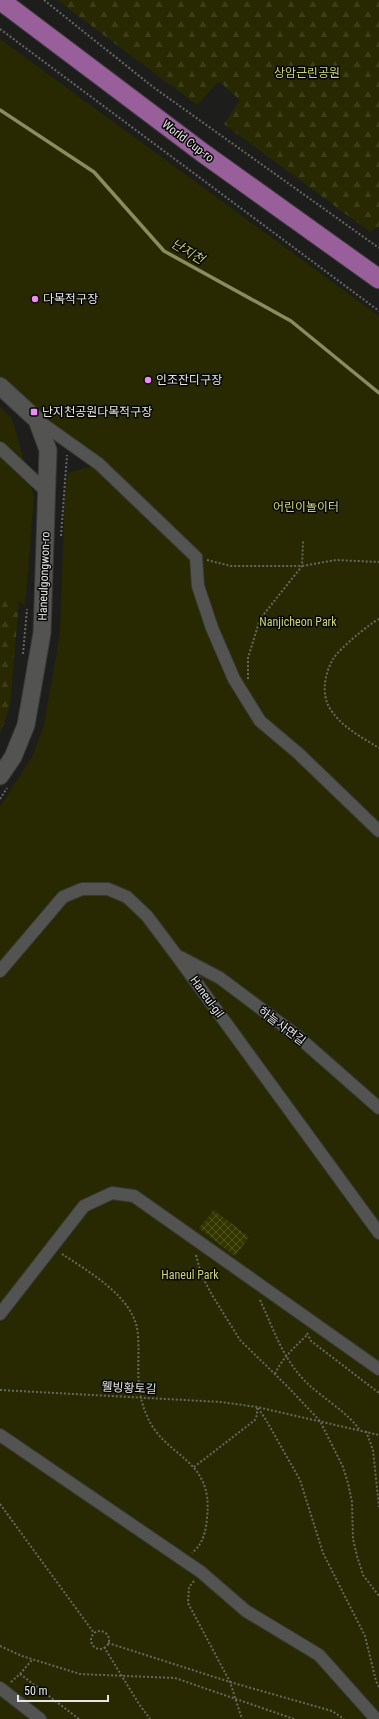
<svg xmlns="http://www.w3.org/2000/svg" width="379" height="1719" font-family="'Roboto Condensed','Noto Sans KR',sans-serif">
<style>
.forest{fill:url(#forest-firs)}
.green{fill:#282900}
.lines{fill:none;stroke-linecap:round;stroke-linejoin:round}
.stream{stroke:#8a8c5c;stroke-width:3.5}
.building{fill:url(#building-cross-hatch)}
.street-casing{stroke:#383837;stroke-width:14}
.secondary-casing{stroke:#383837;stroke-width:19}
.primary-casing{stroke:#383837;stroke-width:21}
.path{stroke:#676765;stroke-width:2;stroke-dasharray:2 2;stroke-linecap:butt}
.street{stroke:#535351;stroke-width:12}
.secondary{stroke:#535351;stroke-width:17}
.primary{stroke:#995f9b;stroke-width:19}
.poi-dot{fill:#f08bf6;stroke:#070706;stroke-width:1.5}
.labels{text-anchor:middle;stroke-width:3;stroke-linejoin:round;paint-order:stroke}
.park-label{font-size:12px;fill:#d0d675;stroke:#070706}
.street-label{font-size:12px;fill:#e6e6e4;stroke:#070706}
.poi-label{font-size:12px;fill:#e6e6e4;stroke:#070706;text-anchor:start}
.water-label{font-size:13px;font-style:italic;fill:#c7cd6c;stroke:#070706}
</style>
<defs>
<pattern id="forest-firs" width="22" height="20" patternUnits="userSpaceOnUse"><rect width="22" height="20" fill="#282900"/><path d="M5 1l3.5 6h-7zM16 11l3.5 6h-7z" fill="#3d3e19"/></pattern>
<pattern id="building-cross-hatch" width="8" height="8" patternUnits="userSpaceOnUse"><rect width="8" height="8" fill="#343600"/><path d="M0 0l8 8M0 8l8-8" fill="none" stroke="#515325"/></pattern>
</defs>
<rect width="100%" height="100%" fill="#1d1d1b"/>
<g class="forest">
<polygon points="57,0 379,0 379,226 370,232 224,124 240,100 219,81 197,105"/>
<polygon points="0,487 22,566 10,706 0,734"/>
</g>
<g class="green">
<polygon points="0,39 379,316 379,1719 0,1719 0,806 32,757 44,725 60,633 65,491 68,473 98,464 0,386"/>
<polygon points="0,407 12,418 34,497 25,606 0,588"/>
</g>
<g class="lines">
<polyline class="stream" points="0,110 94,172 164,251 291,321 379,393"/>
</g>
<polygon class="building" points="214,1210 249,1237 235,1256 199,1228"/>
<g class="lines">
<g class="street-casing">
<g id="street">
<polyline points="37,420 99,464 196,557 198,586 212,628 234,679 260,721 298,753 379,831"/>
<polyline points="0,448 46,491"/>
<polyline points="180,957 220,978 296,1035 379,1108"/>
<polyline points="0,971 63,897 82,889 108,889 127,897 147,916 177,956 379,1233"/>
<polyline points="0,1314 84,1206 112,1193 134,1196 379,1369"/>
<polyline points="0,1435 201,1572 246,1611 319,1655 376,1719"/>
<polyline points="0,1688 40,1719"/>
</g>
</g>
<g class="secondary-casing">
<polyline id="secondary" points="0,386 37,420 48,450 42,633 26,725 13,757 0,776"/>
</g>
<g class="primary-casing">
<polyline id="primary" points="0,0 203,153 379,279"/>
</g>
<g class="path">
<polyline points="44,0 153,87 379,248"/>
<polyline points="0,29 379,311"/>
<polyline points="61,536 67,455"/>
<polyline points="207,560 231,566 302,566 336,560 379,562"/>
<path d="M 379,619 C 369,624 339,649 333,659 C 324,675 320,697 333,713 C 345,729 363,738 379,748"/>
<polyline points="23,654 27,609"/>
<polyline points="248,679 248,658 260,619 302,566 303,541"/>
<polyline points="0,799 7,788"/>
<path d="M 62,1254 C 89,1272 136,1298 138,1335 C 140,1364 134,1387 147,1416 C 165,1459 214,1457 207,1518 C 206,1531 203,1544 192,1553"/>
<polyline points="196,1255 201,1274 212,1295 240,1340 288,1387 320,1421 343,1467 348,1483 352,1502 353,1539 357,1556 363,1575 379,1596"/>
<path d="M 260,1300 C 274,1330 283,1360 308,1384 C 323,1398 348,1413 359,1429"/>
<polyline points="307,1333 311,1341 379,1393"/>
<path d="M 275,1374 C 282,1358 295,1347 308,1334"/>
<polyline points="0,1390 221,1402 257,1407 379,1435"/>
<polyline points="258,1408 266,1420 300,1480 323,1553 365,1636 376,1681 379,1687"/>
<polyline points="366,1431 373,1450 379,1507"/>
<polyline points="194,1467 255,1420 257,1415 257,1408"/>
<polyline points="0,1504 94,1633"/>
<polyline points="194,1581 189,1587 188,1603 230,1682 242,1719"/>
<circle cx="100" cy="1640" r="9"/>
<polyline points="108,1643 230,1682 332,1711 344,1719"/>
<polyline points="0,1646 22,1656 80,1674 175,1678 294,1719"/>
<polyline points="104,1647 139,1704 150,1719"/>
<polyline points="20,1674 79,1719"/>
<polyline points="11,1682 20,1674 32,1660"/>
</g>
<use href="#street" class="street"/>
<use href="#secondary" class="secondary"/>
<use href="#primary" class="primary"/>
</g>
<g class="poi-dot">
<circle cx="35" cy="299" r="4"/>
<circle cx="148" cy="380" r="4"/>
<rect x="30" y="408" width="8" height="8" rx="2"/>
</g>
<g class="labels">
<g class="park-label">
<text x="307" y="77">상암근린공원</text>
<text x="306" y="511">어린이놀이터</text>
<text x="298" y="626">Nanjicheon Park</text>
<text x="190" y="1279">Haneul Park</text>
</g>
<g class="street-label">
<text transform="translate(188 141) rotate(37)" y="4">World Cup-ro</text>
<text transform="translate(44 576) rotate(-88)" y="4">Haneulgongwon-ro</text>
<text transform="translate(207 997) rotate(54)" y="4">Haneul-gil</text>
<text transform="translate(282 1026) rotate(37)" y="4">하늘사면길</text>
<text transform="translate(129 1388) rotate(3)" y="4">웰빙황토길</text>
</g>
<g class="poi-label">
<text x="43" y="303">다목적구장</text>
<text x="156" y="384">인조잔디구장</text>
<text x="42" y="416">난지천공원다목적구장</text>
</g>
<g class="water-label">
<text transform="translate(188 251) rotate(31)" y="5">난지천</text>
</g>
</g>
<path d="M18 1695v6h90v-6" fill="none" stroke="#e6e6e4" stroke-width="2"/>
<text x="24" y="1695" font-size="12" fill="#e6e6e4" stroke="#070706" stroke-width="3" paint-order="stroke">50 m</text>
</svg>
